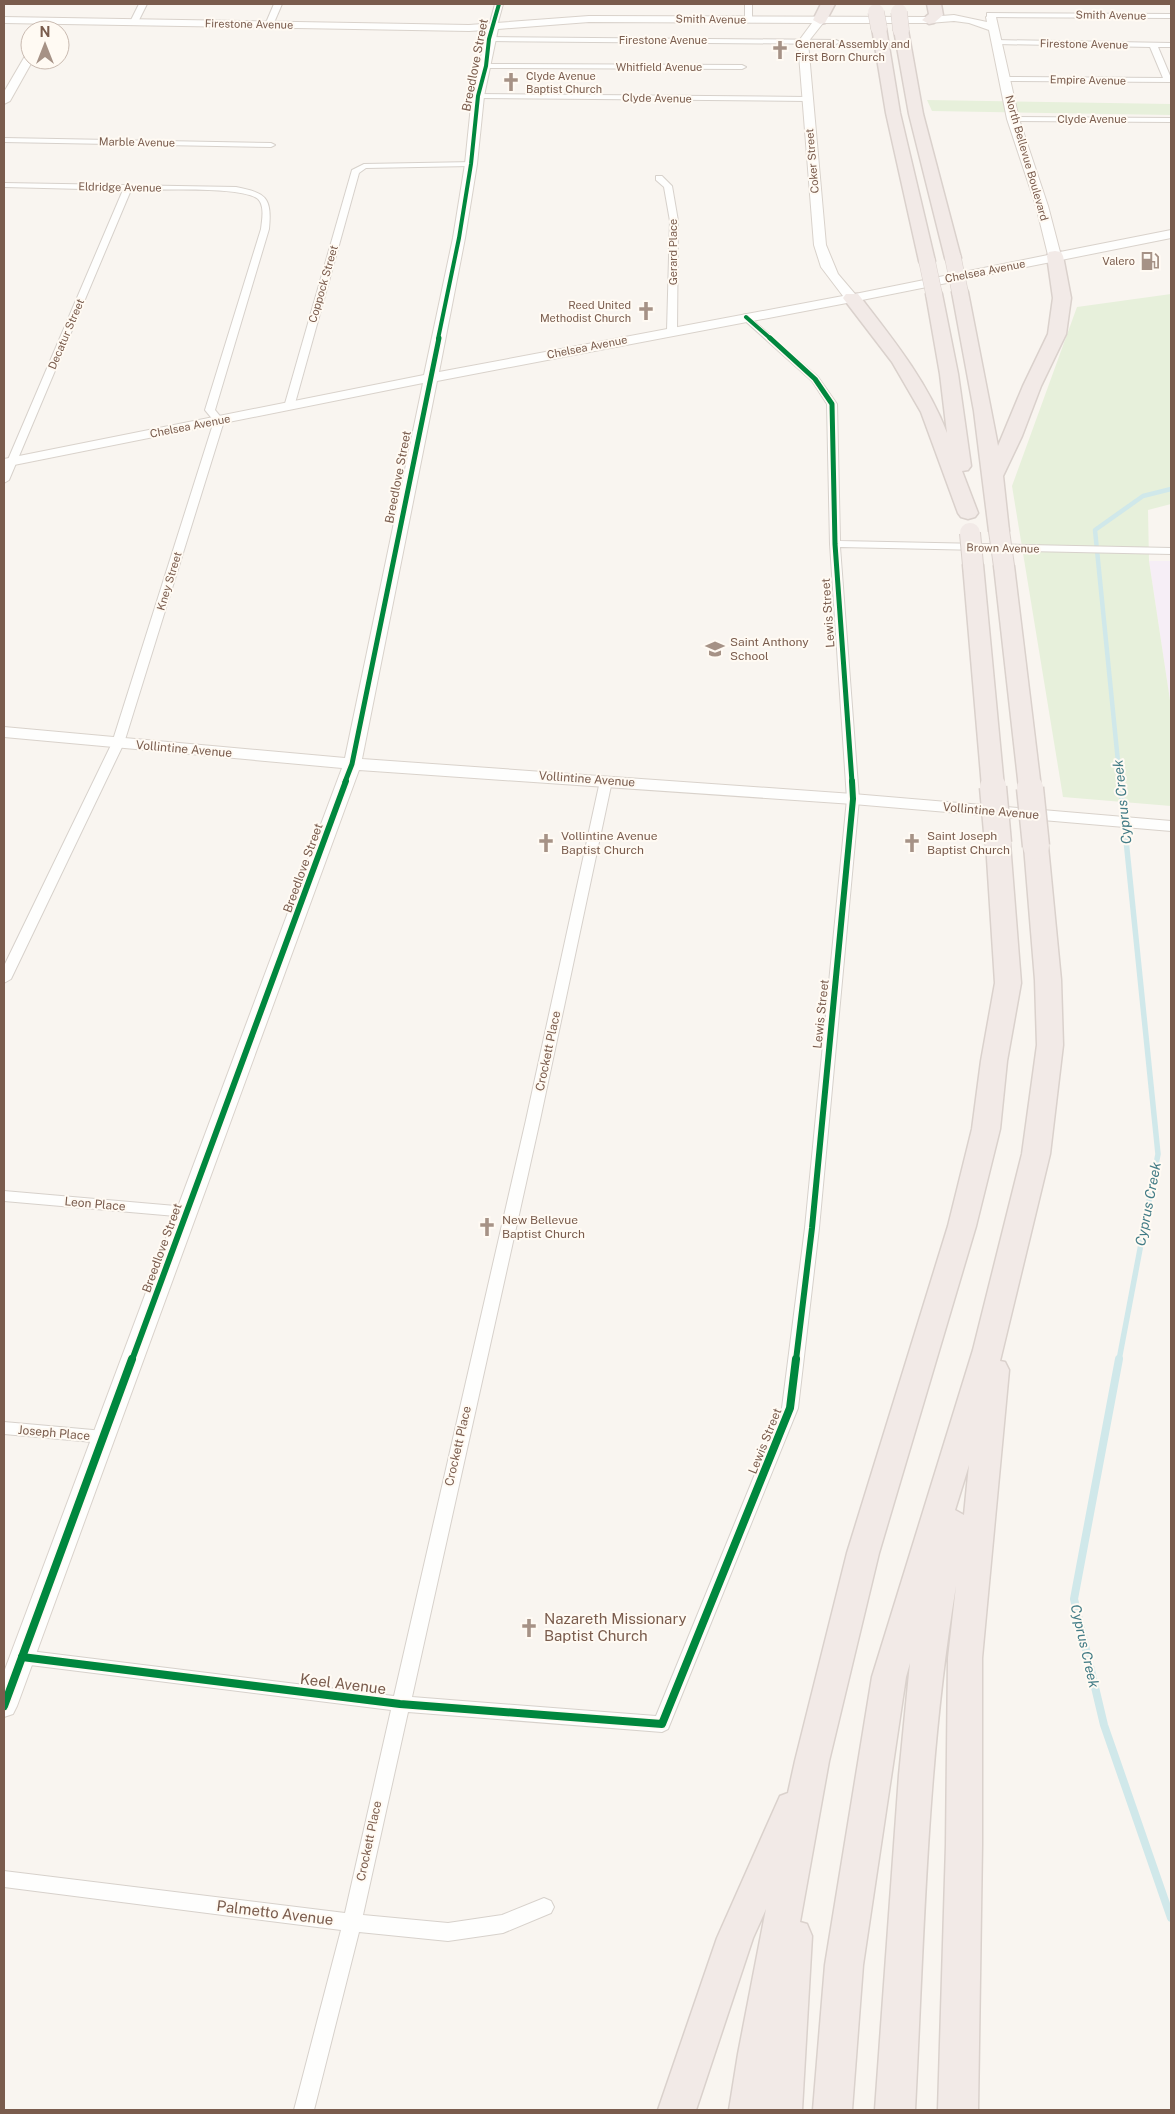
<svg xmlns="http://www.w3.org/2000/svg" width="1175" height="2114" font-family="'Public Sans',sans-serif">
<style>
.education{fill:#f6eef6}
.green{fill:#e7f0db}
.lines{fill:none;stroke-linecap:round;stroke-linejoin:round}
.stream-far2{stroke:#d0e8ea;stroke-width:4.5}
.stream-far1{stroke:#d0e8ea;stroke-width:5.5}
.stream{stroke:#d0e8ea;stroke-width:8}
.street-casing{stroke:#d7d1cb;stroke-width:2}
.secondary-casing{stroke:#d9d2cb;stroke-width:2}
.highway-casing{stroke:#dad1cc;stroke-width:3}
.street{fill:#fefefd;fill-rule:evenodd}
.secondary{fill:#fefefd;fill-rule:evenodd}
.highway{fill:#f2eae7;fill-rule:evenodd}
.highway-bridge-far2-casing{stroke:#dad1cc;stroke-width:17;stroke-linecap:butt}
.highway-bridge-far1-casing{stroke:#dad1cc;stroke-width:22;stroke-linecap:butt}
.highway-bridge-casing{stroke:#dad1cc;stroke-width:29;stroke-linecap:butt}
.highway-bridge-far2{stroke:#f2eae7;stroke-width:16}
.highway-bridge-far1{stroke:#f2eae7;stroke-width:20}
.highway-bridge{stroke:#f2eae7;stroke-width:26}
.cycleway-far3-casing{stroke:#fffaf3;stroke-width:5.5}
.cycleway-far2-casing{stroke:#fffaf3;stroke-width:8}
.cycleway-far1-casing{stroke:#fffaf3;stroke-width:9}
.cycleway-casing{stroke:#fffaf3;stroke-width:11}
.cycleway-far3{stroke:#00873e;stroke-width:4}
.cycleway-far2{stroke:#00873e;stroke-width:5}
.cycleway-far1{stroke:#00873e;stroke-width:6}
.cycleway{stroke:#00873e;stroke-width:8}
.labels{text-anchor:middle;stroke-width:4;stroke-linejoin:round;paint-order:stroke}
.far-street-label{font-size:11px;fill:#7a5c4d;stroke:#fffaf3}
.far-poi-label{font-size:11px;fill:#7a5c4d;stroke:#fffaf3;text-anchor:start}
.street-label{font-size:12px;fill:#7a5c4d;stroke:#fffaf3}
.poi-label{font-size:12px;fill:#7a5c4d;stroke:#fffaf3;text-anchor:start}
.water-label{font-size:14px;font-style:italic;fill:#437c86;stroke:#fffaf3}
.near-poi-label{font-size:15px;fill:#7a5c4d;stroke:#fffaf3;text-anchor:start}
.near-street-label{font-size:15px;fill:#7a5c4d;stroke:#fffaf3}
</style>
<rect width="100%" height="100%" fill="#f9f5f0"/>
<polygon class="education" points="1149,561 1171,561 1171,707"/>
<g class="green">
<polygon points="927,100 1171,104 1171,115 932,111"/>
<polygon points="1171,294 1171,504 1148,510 1149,561 1171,707 1171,806 1063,797 1012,486 1077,307"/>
</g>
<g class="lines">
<polyline class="stream-far2" points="1120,782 1095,530 1143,496 1171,489"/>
<polyline class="stream-far1" points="1119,1360 1158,1154 1120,781"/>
<polyline class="stream" points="1119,1359 1074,1599 1104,1725 1171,1918"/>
<g class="street-casing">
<g id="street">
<polygon points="139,4 147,4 137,24 131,24 130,22"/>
<polygon points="274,4 282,4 273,25 266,27 265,25"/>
<polygon points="495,4 503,4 497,26 493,28 489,26"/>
<polygon points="745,4 752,4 752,22 745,20"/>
<polygon points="987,13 1171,14 1171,18 990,17 987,17"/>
<polygon points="486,37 836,40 840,42 836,44 489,41 486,41"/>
<polygon points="994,40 1171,43 1171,47 1158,47 1171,78 1171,82 1005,81 1002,81 1002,77 1163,78 1150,47 997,44 993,42"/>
<polygon points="483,64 742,65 746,67 742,69 486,68 483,68"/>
<polygon points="475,94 806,97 810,99 806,101 478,98 474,96"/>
<polygon points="1010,117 1171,118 1171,122 1013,121 1009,119"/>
<polygon points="4,138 271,143 275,145 271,147 4,142"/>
<polygon points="474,162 475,164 471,166 366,168 359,173 294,407 292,409 286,409 284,407 352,170 364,164"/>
<polygon points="656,176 662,176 672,186 678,221 677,331 672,334 667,331 670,221 664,187 656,180"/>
<path d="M 4,183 L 236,187 C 266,193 272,197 269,229 L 215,410 L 224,421 L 124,743 L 11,979 L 4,983 L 4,966 L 112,743 L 214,421 L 205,410 L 261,229 C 262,220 265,206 258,199 C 243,186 154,190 131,190 L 9,480 L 4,483 L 4,469 L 123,190 L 4,187 Z"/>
<polygon points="746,314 818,377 837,404 840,541 1171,548 1171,554 840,547 859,799 819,1228 798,1408 668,1729 662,1732 408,1712 363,1915 448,1923 502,1915 544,1898 551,1901 554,1907 551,1913 503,1933 448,1941 359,1932 314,2110 294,2110 341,1930 4,1887 4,1871 345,1913 391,1710 22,1664 16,1662 13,1657 16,1652 22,1650 394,1696 526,1120 600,781 606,777 612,781 540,1120 412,1697 656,1716 782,1408 805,1228 847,799 830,544 827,404 812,381 743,319 743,315"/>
<polygon points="4,1191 187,1207 192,1208 194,1212 192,1216 187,1217 4,1201"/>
<polygon points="4,1422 104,1431 110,1433 112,1437 110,1441 104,1443 4,1434"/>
</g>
</g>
<g class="secondary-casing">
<g id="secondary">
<path d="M 991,14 L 996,17 L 1019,119 L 1048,206 L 1060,252 L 1171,230 L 1171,238 L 852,302 L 437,381 L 362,759 L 853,794 L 1171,821 L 1171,831 L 853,804 L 359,770 L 17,1706 L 13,1714 L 4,1717 L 4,1672 L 342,768 L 4,737 L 4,727 L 345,758 L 423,383 L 4,467 L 4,459 L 424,375 L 453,238 L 465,164 L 472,96 L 487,30 L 469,31 L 4,23 L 4,17 L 469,25 L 589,16 L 929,17 L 954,15 L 987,22 L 986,17 ZM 954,21 L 969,23 L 989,30 L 1007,119 L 1036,206 L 1048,255 L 855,294 L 838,274 L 826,245 L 808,42 L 823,23 L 929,23 ZM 589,22 L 812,23 L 798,42 L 814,245 L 821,267 L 843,296 L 439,372 L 465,238 L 477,164 L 484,96 L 498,29 Z"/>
<polygon points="30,53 30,60 33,60 10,101 4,104 4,92 25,56"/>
</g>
</g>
<g class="highway-casing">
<g id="highway">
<polygon points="821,4 835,4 825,23 820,24 813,20"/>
<polygon points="927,4 941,4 943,15 934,23 929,24 922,20 929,14"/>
<polygon points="879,24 886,28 900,113 935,261 933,265 921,265 919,261 886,113 872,28"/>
<polygon points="901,26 908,30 923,114 961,258 959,262 947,262 945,258 909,114 894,30"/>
<polygon points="1055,251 1061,252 1063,256 1071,298 1066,334 1041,386 1022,436 1003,476 1009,531 1006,535 999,537 992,535 989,531 974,411 952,292 954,288 966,288 968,292 998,446 1023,386 1048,334 1053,298 1047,256 1049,252"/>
<path d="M 934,289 L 940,290 L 942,294 L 958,374 L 971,466 L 968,470 L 962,471 L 978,513 L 975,517 L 968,519 L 961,517 L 958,513 L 921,412 L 892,362 L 843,298 L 846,294 L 858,294 C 892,338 927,381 947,433 L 940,374 L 926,294 L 928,290 Z"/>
<polygon points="973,559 980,561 983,565 1004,787 1001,792 993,794 985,792 982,787 963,565 966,561"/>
<polygon points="1004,560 1011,562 1014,566 1041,788 1038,793 1030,795 1022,793 1019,788 994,566 997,562"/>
<polygon points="998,836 1006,838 1010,843 1021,983 1007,1061 1000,1129 976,1226 879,1553 829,1761 800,1922 807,1924 812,1936 802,2110 729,2110 738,2054 766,1909 753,1938 696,2110 658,2110 717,1938 780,1796 788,1793 795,1761 847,1553 948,1226 972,1129 981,1061 995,983 986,843 990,838"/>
<path d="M 1036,839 L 1044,841 L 1048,846 L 1061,980 L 1063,1045 L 1050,1154 L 1000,1361 L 1005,1362 L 1009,1370 L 982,1658 L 982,1845 L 978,2110 L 938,2110 L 946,1845 L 948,1658 L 956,1586 C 927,1758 924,1936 915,2110 L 875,2110 L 899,1775 L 910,1663 L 906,1677 L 863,1965 L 852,2110 L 813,2110 L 825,1965 L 872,1677 L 973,1350 L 1022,1154 L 1037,1045 L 1035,980 L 1024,846 L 1028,841 ZM 969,1465 L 964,1515 L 955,1510 Z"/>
</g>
</g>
<use href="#street" class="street"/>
<use href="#secondary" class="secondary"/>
<use href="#highway" class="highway"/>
<g class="highway-bridge-far2-casing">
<g id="highway-bridge-far2">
<polyline points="876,12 879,28"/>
<polyline points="899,12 901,30"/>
<polyline points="953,258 960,292"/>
<polyline points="927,261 934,294"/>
</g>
</g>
<g class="highway-bridge-far1-casing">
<g id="highway-bridge-far1">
<polyline points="999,531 1004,566"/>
<polyline points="970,533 973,565"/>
</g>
</g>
<g class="highway-bridge-casing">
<g id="highway-bridge">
<polyline points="993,787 998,843"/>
<polyline points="1030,788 1036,846"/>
</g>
</g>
<use href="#highway-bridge-far2" class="highway-bridge-far2"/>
<use href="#highway-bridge-far1" class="highway-bridge-far1"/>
<use href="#highway-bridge" class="highway-bridge"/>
<g class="cycleway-far3-casing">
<g id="cycleway-far3">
<polyline points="746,317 771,339"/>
<polyline points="438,339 459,238 471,164 478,96 486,66 489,39 499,4"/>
</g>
</g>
<g class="cycleway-far2-casing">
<g id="cycleway-far2">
<polyline points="770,338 815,379 832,404 835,544 852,782"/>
<polyline points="345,782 352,764 439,338"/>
</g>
</g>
<g class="cycleway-far1-casing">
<g id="cycleway-far1">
<polyline points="132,1360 346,781"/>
<polyline points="796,1360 812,1228 853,799 852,781"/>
</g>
</g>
<g class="cycleway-casing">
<g id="cycleway">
<polyline points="22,1657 400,1704 662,1724 790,1408 796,1359"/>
<polyline points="4,1706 132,1359"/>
</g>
</g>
<use href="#cycleway-far3" class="cycleway-far3"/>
<use href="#cycleway-far2" class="cycleway-far2"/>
<use href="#cycleway-far1" class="cycleway-far1"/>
<use href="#cycleway" class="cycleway"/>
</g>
<defs>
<g id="church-bare" transform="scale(1.5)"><path d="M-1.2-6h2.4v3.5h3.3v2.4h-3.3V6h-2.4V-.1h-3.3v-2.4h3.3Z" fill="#a69286" stroke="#fffaf3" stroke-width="2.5" paint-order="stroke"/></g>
<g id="fuel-bare" transform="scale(1.5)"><path d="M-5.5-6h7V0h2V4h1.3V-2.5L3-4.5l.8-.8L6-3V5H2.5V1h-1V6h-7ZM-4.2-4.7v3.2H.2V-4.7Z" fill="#a69286" stroke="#fffaf3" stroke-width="2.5" paint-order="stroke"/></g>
<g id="school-bare" transform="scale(1.5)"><path d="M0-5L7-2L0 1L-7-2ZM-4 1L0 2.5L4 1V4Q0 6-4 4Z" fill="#a69286" stroke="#fffaf3" stroke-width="2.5" paint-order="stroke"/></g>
</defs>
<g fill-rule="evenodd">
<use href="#church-bare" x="780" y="50"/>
<use href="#church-bare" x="511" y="82"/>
<use href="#fuel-bare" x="1150" y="261"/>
<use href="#church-bare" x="646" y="311"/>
<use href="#school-bare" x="715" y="649"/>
<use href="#church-bare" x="546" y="843"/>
<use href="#church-bare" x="912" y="843"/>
<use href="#church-bare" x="487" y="1227"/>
<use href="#church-bare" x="529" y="1628"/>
</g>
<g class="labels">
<g class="far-street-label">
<text transform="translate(1111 15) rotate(1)" y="4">Smith Avenue</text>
<text transform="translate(711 19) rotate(1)" y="4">Smith Avenue</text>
<text transform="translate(249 24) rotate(1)" y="4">Firestone Avenue</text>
<text x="663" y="44">Firestone Avenue</text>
<text transform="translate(1084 44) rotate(1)" y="4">Firestone Avenue</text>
<text x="659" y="71">Whitfield Avenue</text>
<text transform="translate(1088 80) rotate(1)" y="4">Empire Avenue</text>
<text transform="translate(657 98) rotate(1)" y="4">Clyde Avenue</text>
<text x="1092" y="123">Clyde Avenue</text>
<text transform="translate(137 142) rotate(1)" y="4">Marble Avenue</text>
<text transform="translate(1027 158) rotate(74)" y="4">North Bellevue Boulevard</text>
<text transform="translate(812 161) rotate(-95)" y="4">Coker Street</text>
<text transform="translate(120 187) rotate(1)" y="4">Eldridge Avenue</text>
<text transform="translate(673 252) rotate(-90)" y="4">Gerard Place</text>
<text transform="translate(985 271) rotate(-11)" y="4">Chelsea Avenue</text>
<text transform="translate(323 284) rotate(-74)" y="4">Coppock Street</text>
<text transform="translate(66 334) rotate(-67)" y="4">Decatur Street</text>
<text transform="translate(587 347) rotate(-11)" y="4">Chelsea Avenue</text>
<text transform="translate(190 426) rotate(-11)" y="4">Chelsea Avenue</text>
<text transform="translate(1003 548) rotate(1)" y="4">Brown Avenue</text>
<text transform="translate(169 581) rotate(-73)" y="4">Kney Street</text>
</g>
<g class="far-poi-label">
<text x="795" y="48">General Assembly and<tspan x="795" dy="13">First Born Church</tspan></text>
<text x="526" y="80">Clyde Avenue<tspan x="526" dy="13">Baptist Church</tspan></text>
<text x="1135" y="265" text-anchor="end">Valero</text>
<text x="631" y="309" text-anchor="end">Reed United<tspan x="631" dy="13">Methodist Church</tspan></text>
</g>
<g class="street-label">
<text transform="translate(475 65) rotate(-79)" y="4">Breedlove Street</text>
<text transform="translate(398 477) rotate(-79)" y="4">Breedlove Street</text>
<text transform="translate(828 613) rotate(-94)" y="4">Lewis Street</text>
<text transform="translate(184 749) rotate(5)" y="4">Vollintine Avenue</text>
<text transform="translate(587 779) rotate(4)" y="4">Vollintine Avenue</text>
<text transform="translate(991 811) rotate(5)" y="4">Vollintine Avenue</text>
<text transform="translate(303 868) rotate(-70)" y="4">Breedlove Street</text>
<text transform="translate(821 1014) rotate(-84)" y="4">Lewis Street</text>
<text transform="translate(548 1051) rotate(-78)" y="4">Crockett Place</text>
<text transform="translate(95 1204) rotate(5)" y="4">Leon Place</text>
<text transform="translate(162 1248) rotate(-70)" y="4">Breedlove Street</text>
<text transform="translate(54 1433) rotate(5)" y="4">Joseph Place</text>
<text transform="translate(765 1441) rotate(-68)" y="4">Lewis Street</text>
<text transform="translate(458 1446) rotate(-77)" y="4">Crockett Place</text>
<text transform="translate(369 1841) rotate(-78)" y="4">Crockett Place</text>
</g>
<g class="poi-label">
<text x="730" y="646">Saint Anthony<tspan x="730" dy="14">School</tspan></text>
<text x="561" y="840">Vollintine Avenue<tspan x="561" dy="14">Baptist Church</tspan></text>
<text x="927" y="840">Saint Joseph<tspan x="927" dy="14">Baptist Church</tspan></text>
<text x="502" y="1224">New Bellevue<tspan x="502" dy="14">Baptist Church</tspan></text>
</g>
<g class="water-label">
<text transform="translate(1122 802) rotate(-96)" y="5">Cyprus Creek</text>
<text transform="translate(1148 1204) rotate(-79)" y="5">Cyprus Creek</text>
<text transform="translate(1085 1646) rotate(77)" y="5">Cyprus Creek</text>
</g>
<g class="near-poi-label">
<text x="544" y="1624">Nazareth Missionary<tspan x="544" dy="17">Baptist Church</tspan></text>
</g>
<g class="near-street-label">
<text transform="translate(343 1684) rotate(7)" y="5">Keel Avenue</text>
<text transform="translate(275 1913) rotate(7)" y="5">Palmetto Avenue</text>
</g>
</g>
<rect width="1175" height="2114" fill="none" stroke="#7a5c4d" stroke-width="10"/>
<g transform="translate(45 45)"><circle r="24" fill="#fffaf3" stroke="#cabbb1"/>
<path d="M0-4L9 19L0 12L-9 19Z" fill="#a69286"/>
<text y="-8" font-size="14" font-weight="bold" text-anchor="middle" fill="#7a5c4d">N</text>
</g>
</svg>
